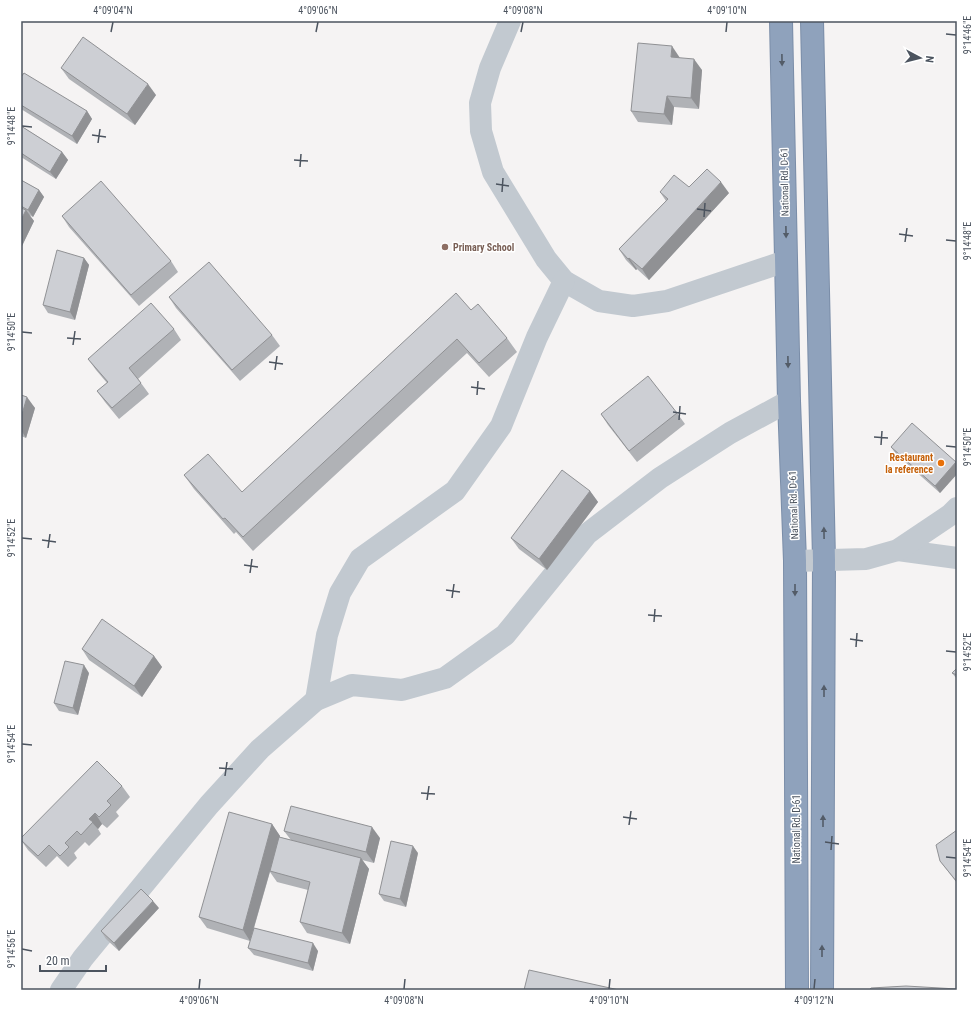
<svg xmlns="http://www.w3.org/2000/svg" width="978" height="1011" font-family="'Roboto Condensed',sans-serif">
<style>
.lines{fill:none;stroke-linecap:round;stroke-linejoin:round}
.highway-casing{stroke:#7a8da8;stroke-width:24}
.street{stroke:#c2c9d0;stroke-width:22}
.highway{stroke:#8fa2bc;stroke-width:22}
.wall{fill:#b0b2b6}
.shaded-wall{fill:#909194}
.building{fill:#cdcfd4;stroke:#909194}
.oneway{fill:#535c68}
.ticks{fill:none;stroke:#4c545f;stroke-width:1.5}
.education-dot{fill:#8d6e63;stroke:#fff;stroke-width:1.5}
.food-dot{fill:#e8710a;stroke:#fff;stroke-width:1.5}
.labels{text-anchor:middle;stroke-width:3;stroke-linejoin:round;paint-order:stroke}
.street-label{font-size:10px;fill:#4c545f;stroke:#fff}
.education-label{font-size:10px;font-weight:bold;fill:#785e54;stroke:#fff;text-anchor:start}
.food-label{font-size:10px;font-weight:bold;fill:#c56008;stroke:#fff;text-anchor:end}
.neatline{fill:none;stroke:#4c545f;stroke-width:1.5}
.ticks-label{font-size:10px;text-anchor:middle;fill:#4c545f}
</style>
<rect width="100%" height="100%" fill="#f5f3f3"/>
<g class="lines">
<g class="highway-casing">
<g id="highway">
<polyline points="781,21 789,401 795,561 797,990"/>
<polyline points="812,21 824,560 822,990"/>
</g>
</g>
<g class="street">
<polyline points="510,21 490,68 480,103 481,131 493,172 546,259 564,281 599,301 633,306 667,301 786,261"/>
<polyline points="898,550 957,558"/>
<polyline points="795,561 866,559 898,550 950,515 957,508"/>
<polyline points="316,700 327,635 340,593 360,559 455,491 501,426 537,337 564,281"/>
<polyline points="61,990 83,958 209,805 260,749 316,700 352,685 402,690 445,678 505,635 587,534 660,478 730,433 789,401"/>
</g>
<use href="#highway" class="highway"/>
</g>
<g class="wall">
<polygon points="680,58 702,70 699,109 674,107 672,125 638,122 631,111"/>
<polygon points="61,68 156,95 135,125 69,79"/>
<polygon points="21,77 87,111 92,119 77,144 21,109"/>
<polygon points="21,126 62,152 68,160 56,179 21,157"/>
<polygon points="21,180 39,190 44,197 33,217 29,215 34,221 21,248"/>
<polygon points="689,187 729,193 649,280 637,269 636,270 626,260 619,249 666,201 660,192"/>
<polygon points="62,216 171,261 178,272 139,306 69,227"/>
<polygon points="84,258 89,265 75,320 48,313 43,305"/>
<polygon points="169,297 272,335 280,346 240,381 176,308"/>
<polygon points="471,310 507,338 517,352 489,377 467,353 253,551 236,532 234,534 194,489 184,475 242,492"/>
<polygon points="174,329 181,340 138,379 149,394 119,419 105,402 97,391 107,383 96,370 88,359"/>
<polygon points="21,395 35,408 26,438 21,436"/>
<polygon points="677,413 685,424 637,462 608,425 601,414"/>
<polygon points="891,447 956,462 957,464 957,474 940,493 896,454"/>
<polygon points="590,491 598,502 547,570 519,549 511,538"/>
<polygon points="82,649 154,656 162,667 142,697 89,660"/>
<polygon points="957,668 957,679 952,673"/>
<polygon points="89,673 78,715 59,711 54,703"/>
<polygon points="122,786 130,797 116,812 119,816 107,828 102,824 98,829 101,834 89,846 85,842 74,853 77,858 68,867 57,856 46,867 28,850 21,840 21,838"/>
<polygon points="272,824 280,836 280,837 291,840 284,831 380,838 374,863 362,860 369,869 350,944 307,933 300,922 308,890 277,882 270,872 254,928 318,951 313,971 254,955 248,948 250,941 207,928 199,917"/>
<polygon points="957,830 957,883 940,861"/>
<polygon points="418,853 406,907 384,901 379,894"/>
<polygon points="159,908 119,951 106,939 101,931"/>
</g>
<g class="shaded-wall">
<polygon points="672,46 680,58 678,68 671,57"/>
<polygon points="694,59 702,70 699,109 691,98"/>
<polygon points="148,84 156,95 135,125 127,114"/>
<polygon points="667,96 674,107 672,125 664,114"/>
<polygon points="87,111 92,119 77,144 72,136"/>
<polygon points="62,152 68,160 56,179 50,172"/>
<polygon points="721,182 729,193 649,280 642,269"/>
<polygon points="39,190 44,197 33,217 28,210"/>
<polygon points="26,210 34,221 21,248 21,220"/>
<polygon points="84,258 89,265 75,320 70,312"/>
<polygon points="629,258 637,269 636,270 628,259"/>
<polygon points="27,397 35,408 26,438 21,430 21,418"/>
<polygon points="956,462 957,464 957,474 940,493 935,486"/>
<polygon points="590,491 598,502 547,570 539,559"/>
<polygon points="154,656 162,667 142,697 134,686"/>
<polygon points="84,665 89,673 78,715 73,708"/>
<polygon points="95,813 102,824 98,829 89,819"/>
<polygon points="272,824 280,836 250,941 243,930"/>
<polygon points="372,827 380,838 374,863 366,852"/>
<polygon points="413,846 418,853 406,907 400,899"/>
<polygon points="361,858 369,869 350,944 342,933"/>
<polygon points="153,901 159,908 119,951 114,943"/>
<polygon points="313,943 318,951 313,971 308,963"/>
</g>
<g class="building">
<polygon points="83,37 148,84 127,114 61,68"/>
<polygon points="638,43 672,46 671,57 694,59 691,98 667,96 664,114 631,111"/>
<polygon points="24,73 87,111 72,136 21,105 21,77"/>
<polygon points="21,126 62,152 50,172 21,153"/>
<polygon points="707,169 721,182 642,269 629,258 628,259 619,249 668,199 660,192 674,175 689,187"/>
<polygon points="21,180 39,190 28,210 21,206"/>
<polygon points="101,181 171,261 131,295 62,216"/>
<polygon points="21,208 26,210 21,220"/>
<polygon points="57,250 84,258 70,312 43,305"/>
<polygon points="209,262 272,335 232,370 169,297"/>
<polygon points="456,293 471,310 478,304 507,338 479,363 457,339 243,537 225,518 223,519 184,475 208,454 242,492"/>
<polygon points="151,303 174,329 129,368 141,383 112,408 97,391 108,382 88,359"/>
<polygon points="648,376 677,413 629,451 601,414"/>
<polygon points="21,395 27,397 21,418"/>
<polygon points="912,423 956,462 935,486 891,447"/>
<polygon points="562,470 590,491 539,559 511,538"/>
<polygon points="102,619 154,656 134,686 82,649"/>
<polygon points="65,661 84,665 73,708 54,703"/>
<polygon points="957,668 957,675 952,673"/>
<polygon points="97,761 122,786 107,801 111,805 99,817 95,813 89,819 93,822 81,835 77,831 65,843 69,847 60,856 49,845 38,856 21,840 21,838"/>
<polygon points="291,806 372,827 366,852 284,831"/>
<polygon points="229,812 272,824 243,930 199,917"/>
<polygon points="957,830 957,882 940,861 936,845"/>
<polygon points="279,837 361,858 342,933 300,922 310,882 270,871"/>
<polygon points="391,841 413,846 400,899 379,894"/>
<polygon points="141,889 153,901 114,943 101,931"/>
<polygon points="254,928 313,943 308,963 248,948"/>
<polygon points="529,970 619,990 524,990"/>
<polygon points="906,986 957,989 957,990 869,990 871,988"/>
</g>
<defs><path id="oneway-solid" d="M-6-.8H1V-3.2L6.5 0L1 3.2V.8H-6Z"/></defs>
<g class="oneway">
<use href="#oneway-solid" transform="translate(782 60) rotate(89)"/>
<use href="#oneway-solid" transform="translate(786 232) rotate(89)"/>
<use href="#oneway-solid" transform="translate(788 362) rotate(89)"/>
<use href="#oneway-solid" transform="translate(824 533) rotate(-91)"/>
<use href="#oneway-solid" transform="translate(795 590) rotate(90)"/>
<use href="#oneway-solid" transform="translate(824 691) rotate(-90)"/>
<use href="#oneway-solid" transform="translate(823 821) rotate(-90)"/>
<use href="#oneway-solid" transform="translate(822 951) rotate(-90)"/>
</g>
<path class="ticks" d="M 111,32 L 113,22M 316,32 L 318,22M 521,32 L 523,22M 726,32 L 727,22M 946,34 L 956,35M 22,126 L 32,127M 92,135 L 106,137M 98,143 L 100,129M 294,160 L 308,161M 300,167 L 301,154M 496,184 L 509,186M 502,192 L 503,178M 697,209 L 711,211M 704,217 L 705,203M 899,234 L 913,236M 946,240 L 956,241M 905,242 L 907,228M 22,332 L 32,333M 67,338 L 81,339M 73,345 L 75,331M 269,362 L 283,364M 275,370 L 277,356M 471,387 L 485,389M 477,395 L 478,381M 673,412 L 686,414M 679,420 L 680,406M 874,437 L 888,438M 881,445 L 882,431M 946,446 L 956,447M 22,538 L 32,539M 42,540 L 56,542M 48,548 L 50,534M 244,565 L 258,567M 250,573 L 252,559M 446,590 L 460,592M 452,598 L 454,584M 648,615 L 662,616M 654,622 L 655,609M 850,639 L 863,641M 856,647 L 857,633M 946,651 L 956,652M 22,744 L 32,745M 219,768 L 233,769M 225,776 L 227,762M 421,793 L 435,794M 427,800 L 429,786M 623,817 L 637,819M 629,825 L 631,811M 825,842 L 839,844M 831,850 L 832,836M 946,857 L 956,858M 22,949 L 32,951M 199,989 L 200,979M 404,989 L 405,979M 609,989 L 610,979M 814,989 L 815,979"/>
<circle class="education-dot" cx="445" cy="247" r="4"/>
<circle class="food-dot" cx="941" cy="463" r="4"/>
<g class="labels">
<g class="street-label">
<text transform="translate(784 182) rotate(-91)" y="4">National Rd. D-61</text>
<text transform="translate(793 505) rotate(-92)" y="4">National Rd. D-61</text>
<text transform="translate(796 829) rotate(-90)" y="4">National Rd. D-61</text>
</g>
<g class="education-label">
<text x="453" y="251">Primary School</text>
</g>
<g class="food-label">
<text x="933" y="461">Restaurant<tspan x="933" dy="12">la reference</tspan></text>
</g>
</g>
<rect width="978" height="1011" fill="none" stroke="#ffffff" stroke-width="44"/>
<g transform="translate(920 58) rotate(97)" stroke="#ffffff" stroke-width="3" paint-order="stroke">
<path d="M0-3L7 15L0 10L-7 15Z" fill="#4c545f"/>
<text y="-6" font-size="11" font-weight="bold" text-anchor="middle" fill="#4c545f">N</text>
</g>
<path d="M40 965v6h66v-6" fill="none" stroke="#4c545f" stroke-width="2"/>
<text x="46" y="965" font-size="12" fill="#4c545f" stroke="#ffffff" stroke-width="3" paint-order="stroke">20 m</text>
<rect x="22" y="22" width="934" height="967" class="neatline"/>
<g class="ticks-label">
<text x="113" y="14">4°09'04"N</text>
<text x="318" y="14">4°09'06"N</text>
<text x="523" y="14">4°09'08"N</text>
<text x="727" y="14">4°09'10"N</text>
<text transform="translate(967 35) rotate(-90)" y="4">9°14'46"E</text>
<text transform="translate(11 126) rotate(-90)" y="4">9°14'48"E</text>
<text transform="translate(967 241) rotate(-90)" y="4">9°14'48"E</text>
<text transform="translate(11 332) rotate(-90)" y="4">9°14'50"E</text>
<text transform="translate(967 447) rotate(-90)" y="4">9°14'50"E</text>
<text transform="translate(11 538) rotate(-90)" y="4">9°14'52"E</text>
<text transform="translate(967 652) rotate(-90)" y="4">9°14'52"E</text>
<text transform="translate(11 744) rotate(-90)" y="4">9°14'54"E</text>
<text transform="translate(967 858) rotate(-90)" y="4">9°14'54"E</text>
<text transform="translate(11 949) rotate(-90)" y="4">9°14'56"E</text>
<text x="199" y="1004">4°09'06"N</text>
<text x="404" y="1004">4°09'08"N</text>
<text x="609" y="1004">4°09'10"N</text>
<text x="814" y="1004">4°09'12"N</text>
</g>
</svg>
